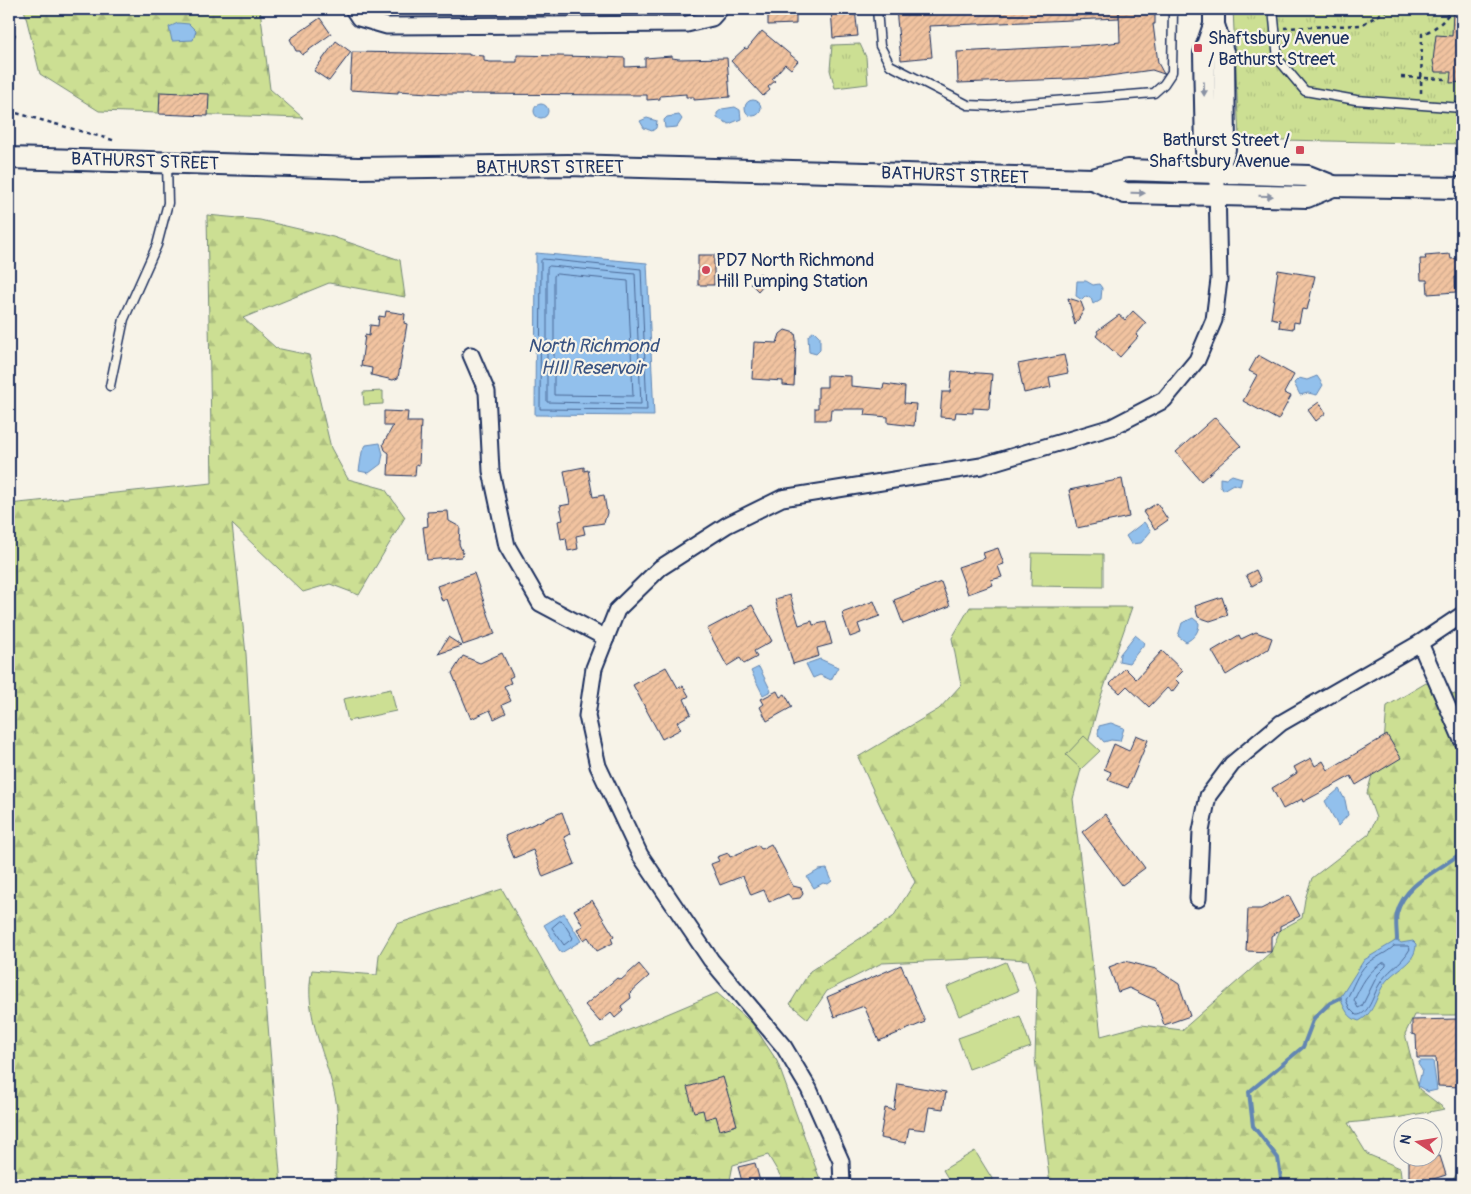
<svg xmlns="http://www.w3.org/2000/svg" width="1471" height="1194" font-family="Pangolin,sans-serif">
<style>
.forest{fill:url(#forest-firs);stroke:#748778}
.park{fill:url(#park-tufts);stroke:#748778}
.pitch{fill:#ccdf93;stroke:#748778}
.water{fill:#92c0ec;stroke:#6286b3}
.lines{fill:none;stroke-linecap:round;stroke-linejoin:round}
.shore{stroke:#4b6997;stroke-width:1}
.stream{stroke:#6286b3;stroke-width:4}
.building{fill:url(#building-hatch);stroke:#1b2f5e}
.lane-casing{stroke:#1b2f5e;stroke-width:11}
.street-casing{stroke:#1b2f5e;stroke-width:19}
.secondary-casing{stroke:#1b2f5e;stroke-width:24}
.path{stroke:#1b2f5e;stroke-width:2.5;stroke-dasharray:4 4;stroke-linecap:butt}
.lane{stroke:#f7f3e8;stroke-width:8}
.street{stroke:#f7f3e8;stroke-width:15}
.secondary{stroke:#f7f3e8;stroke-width:20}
.oneway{fill:#8991a3}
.poi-dot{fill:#d1495b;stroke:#f7f3e8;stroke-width:2}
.labels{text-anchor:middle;stroke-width:4.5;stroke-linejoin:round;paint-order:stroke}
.poi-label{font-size:18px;fill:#1b2f5e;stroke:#f7f3e8;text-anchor:start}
.street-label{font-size:18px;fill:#1b2f5e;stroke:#f7f3e8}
.water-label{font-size:19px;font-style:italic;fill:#395382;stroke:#f7f3e8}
</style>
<defs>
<pattern id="forest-firs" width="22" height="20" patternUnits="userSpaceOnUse" patternTransform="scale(1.25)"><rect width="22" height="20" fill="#ccdf93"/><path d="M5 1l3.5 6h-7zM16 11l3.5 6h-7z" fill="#afc081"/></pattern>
<pattern id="park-tufts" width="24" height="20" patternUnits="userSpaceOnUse" patternTransform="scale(1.25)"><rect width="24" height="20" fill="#ccdf93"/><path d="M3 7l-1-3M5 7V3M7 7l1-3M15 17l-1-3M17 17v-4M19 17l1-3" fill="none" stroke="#afc081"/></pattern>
<pattern id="building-hatch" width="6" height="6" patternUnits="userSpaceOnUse" patternTransform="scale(1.25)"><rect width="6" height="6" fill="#f1c3a0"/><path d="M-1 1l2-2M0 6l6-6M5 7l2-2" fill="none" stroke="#cea88c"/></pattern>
</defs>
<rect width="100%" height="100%" fill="#f7f3e8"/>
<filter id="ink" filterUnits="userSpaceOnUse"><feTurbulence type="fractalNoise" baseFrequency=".02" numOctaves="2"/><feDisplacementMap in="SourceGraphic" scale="10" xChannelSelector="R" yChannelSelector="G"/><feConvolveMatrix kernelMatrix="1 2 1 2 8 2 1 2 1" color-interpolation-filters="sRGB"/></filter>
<g filter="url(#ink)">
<g class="forest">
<polygon points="24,9 260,9 270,89 303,118 99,111 40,74"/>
<polygon points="207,215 260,220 333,237 400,260 405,297 329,283 243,318 276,348 309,355 331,448 348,479 385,489 405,517 359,595 330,584 303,592 232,524 246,654 266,1000 281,1185 9,1185 9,504 212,483"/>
<polygon points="970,607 1132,607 1100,699 1073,799 1101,1036 1142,1025 1182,1030 1271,952 1280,930 1302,918 1305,899 1312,878 1369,834 1376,818 1367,793 1374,768 1383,755 1387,706 1426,683 1462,697 1462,1015 1414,1015 1405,1034 1419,1089 1445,1109 1396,1118 1348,1123 1367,1154 1400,1168 1402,1185 1050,1185 1035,1058 1037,989 1028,960 993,958 882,963 827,991 808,1019 790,1004 810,971 893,917 915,882 858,757 939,709 961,685 952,638"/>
<path d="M 502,889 L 591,1046 L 717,993 L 752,1023 L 777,1061 L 822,1185 L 782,1185 L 781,1177 L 768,1155 L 733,1165 L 729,1185 L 335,1185 C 335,1162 340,1122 336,1101 C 328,1058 302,1014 312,970 L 377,975 L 379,955 L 397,924 Z"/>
<polygon points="1462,1173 1462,1185 1450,1185 1456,1175"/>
</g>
<g class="park">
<polygon points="1233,9 1462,9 1462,144 1239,139"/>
<polygon points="860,44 866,57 868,84 835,88 830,70 832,45"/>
</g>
<g class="pitch">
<polygon points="383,391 383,404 364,405 363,392"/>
<polygon points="1032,553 1103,554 1103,587 1031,586"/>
<polygon points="391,689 396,711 348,721 343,699"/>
<polygon points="1084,736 1100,751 1081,769 1066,755"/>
<polygon points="1006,962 1018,991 959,1016 947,987"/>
<polygon points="1020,1016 1031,1047 969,1069 958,1038"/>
<polygon points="975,1151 996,1185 952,1185 943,1170"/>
</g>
<g class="water">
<polygon points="178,23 189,24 196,31 193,40 172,41 169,27"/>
<circle cx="753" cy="108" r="8"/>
<circle cx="541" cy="111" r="7"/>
<polygon points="735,107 740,110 741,119 729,124 717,118 717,113 722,109"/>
<polygon points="679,115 682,119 677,127 665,128 664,120 667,117"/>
<polygon points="647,118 657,121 656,128 652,131 644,128 640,121"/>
<polygon points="536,253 647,263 654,416 535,415"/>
<polygon points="1077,281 1086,281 1093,285 1099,284 1102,288 1101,299 1093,304 1091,298 1085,297 1082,300 1076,296"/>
<polygon points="814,331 820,337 820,350 816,354 809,352 808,336"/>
<polygon points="1317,376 1323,385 1317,395 1308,393 1300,395 1294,383 1299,378 1307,380"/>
<polygon points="380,443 383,454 381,464 369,473 359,471 362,452 366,445"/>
<polygon points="1232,475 1242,478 1240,486 1233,484 1223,490 1220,485 1220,478 1226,479"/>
<polygon points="1144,522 1151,531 1141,543 1131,544 1126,536"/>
<path d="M 1193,618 L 1199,623 C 1199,632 1194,638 1186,642 L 1178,636 L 1182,623 Z"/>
<polygon points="1135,635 1145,643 1129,663 1119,661 1120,654"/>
<polygon points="820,659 838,667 831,680 820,675 813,678 806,664"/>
<polygon points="759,667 771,691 763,695 751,671"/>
<polygon points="1111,723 1124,728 1120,741 1111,740 1104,742 1098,735 1099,726"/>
<polygon points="1339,789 1345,800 1348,815 1338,826 1325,801"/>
<polygon points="827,869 832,881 828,884 823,883 814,888 807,877 819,870"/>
<polygon points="564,913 581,941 561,953 544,925"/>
<path d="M 1397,940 L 1401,943 L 1413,941 L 1416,944 C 1416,962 1398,968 1388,979 C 1375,993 1377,1012 1359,1021 C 1348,1018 1345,1009 1340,998 L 1364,960 Z"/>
<polygon points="1420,1061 1433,1061 1437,1090 1428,1092 1418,1086 1422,1070 1418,1064"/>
</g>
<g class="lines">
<g class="shore">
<polygon points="543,259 641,269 647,410 540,409 541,261"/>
<polygon points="550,266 635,274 641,404 547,402 547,268"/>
<polygon points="557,274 628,281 633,396 554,395 554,276"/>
<polygon points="560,921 563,922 573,938 564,945 552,928"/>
<path d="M 1394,946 L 1408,946 L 1410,949 C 1401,965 1387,970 1379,985 C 1373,995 1369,1016 1356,1015 L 1350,1009 L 1346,1000 C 1353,988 1357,973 1367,964 C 1375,957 1386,954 1394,946 Z"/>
<path d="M 1383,963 L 1386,963 L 1386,966 L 1378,974 L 1362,1006 L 1358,1008 L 1354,1000 C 1362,984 1367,972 1383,963 Z"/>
</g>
<g class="stream">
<path d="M 1397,940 C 1397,932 1395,921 1397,913 C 1406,881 1440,871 1462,852"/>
<polyline points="1282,1185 1278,1158 1253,1126 1249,1092 1303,1047 1314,1018 1330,1003 1340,998"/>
</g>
</g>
<g class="building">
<polygon points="768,9 796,9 796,24 768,25"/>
<polygon points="831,9 855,9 858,36 833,38"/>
<polygon points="896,9 1119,9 1119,18 929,26 932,57 901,60"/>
<polygon points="1119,9 1155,9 1155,24 1153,24 1158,63 1164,74 1152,70 1095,78 958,83 957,52 1094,45 1120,42"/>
<polygon points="1453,9 1462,9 1462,82 1450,83 1451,72 1435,72 1433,61 1436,35 1452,36"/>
<polygon points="320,18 331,34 302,55 300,51 296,51 290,39"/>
<polygon points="762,31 798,61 791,69 785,64 772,79 775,81 768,87 770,90 763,96 731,61 745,48 747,49"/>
<polygon points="336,41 351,52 329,81 314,71"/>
<polygon points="352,52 469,54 469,55 484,56 484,61 490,62 517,62 517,55 602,57 625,58 625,67 645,66 645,58 672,56 672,58 679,59 727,58 730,97 694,100 694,97 686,97 686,94 660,96 660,99 647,100 647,95 641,95 444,94 398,91 398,93 350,90"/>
<polygon points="160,92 209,94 208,116 159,114"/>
<polygon points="1450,254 1451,259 1462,258 1462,277 1455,277 1456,292 1428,294 1427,280 1421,280 1420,259 1426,259 1425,256"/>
<rect x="698" y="255" width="16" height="30"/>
<polygon points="1278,270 1315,276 1307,310 1302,309 1299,323 1294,322 1293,329 1279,327 1280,320 1271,318"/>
<polygon points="760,273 767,281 758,291 750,283"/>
<polygon points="1068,298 1081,302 1084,310 1075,325"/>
<polygon points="386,311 405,314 404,323 407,324 398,378 393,380 371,375 372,368 361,366 365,335 369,336 370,325 378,326 379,316 385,317"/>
<polygon points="1133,311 1146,323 1136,335 1138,337 1120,357 1096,336 1098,333 1097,331 1119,315 1125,320"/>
<polygon points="785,330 795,333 796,339 794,386 783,385 783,381 752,379 754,342 777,343 780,334"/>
<polygon points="1064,355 1068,373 1049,377 1051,387 1024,393 1018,364"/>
<polygon points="1258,355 1294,375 1284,393 1291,396 1278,420 1243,401 1257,375 1249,371"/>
<polygon points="952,371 992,374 989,409 973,408 973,413 956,412 955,418 940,417 942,392 950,392"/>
<polygon points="827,375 851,376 851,386 883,389 884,384 905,387 904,403 916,404 914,426 888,423 888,417 865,415 866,409 831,409 830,420 815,420 815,408 818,408 818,387 827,387"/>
<polygon points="1319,402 1326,413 1316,421 1308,410"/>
<polygon points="384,411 408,412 407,422 421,422 419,465 416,464 415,476 388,475 389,453 385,450 383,444 393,426 384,426"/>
<polygon points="1215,417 1241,446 1201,481 1176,452"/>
<polygon points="584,467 584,471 588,470 593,497 604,495 607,513 604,523 583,526 585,534 576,536 578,549 568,551 566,538 561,539 558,521 563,520 560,506 570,504 564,471"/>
<polygon points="1122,479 1129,517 1077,528 1069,490"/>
<polygon points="1157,503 1168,520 1155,529 1143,512"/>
<polygon points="448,511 449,521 460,527 459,544 463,553 461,557 427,560 423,527 428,526 427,512"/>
<polygon points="998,548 1004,564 998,566 1002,577 991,580 993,585 968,594 958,567 985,558 983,553"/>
<polygon points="1256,570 1261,581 1252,586 1246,575"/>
<polygon points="474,573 495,634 463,645 447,599 442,601 437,586"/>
<polygon points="941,582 950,606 903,624 894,600"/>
<polygon points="790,595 799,625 812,621 813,625 826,622 832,644 817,648 819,656 793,664 775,599"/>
<polygon points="1222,597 1228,615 1210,621 1198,617 1195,606"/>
<polygon points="874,601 880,616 858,624 861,633 850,637 842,613"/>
<polygon points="752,605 772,641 754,651 757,657 744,664 740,658 727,666 707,629"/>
<polygon points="1256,632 1272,638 1268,649 1226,675 1212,651 1239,635 1241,639"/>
<polygon points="448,637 462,646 438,654"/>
<polygon points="1162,651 1183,671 1175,679 1179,683 1172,692 1167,688 1149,707 1127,686 1120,693 1110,684 1125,668 1136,679"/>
<polygon points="502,653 513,676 509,678 511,683 504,686 511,701 502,705 506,713 494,719 490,710 471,719 452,673 463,656 480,663"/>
<polygon points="666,667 678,688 683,686 689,696 684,699 691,714 677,722 681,729 662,739 633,685"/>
<polygon points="777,691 780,697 785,694 792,707 767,721 760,707 764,704 761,699"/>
<polygon points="1136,735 1148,740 1128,788 1108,780 1111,772 1104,769 1114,744 1129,751"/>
<polygon points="1387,735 1401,758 1356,785 1351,776 1303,802 1302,799 1283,809 1272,788 1297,773 1294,767 1311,758 1315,766 1323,761 1328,770"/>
<polygon points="562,812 570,834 564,837 575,864 543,877 533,850 514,858 505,836"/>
<polygon points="1105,814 1145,868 1122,885 1082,832"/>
<polygon points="771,844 793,886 801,888 803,894 800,898 792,899 788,894 769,902 764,890 751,895 743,876 720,885 711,864 719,861 717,857 728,853 730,857 758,845 761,849"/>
<polygon points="1289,895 1300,916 1280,926 1280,930 1271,936 1271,952 1246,951 1248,909 1261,909"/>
<polygon points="592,900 614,936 611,938 613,943 597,951 588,937 584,940 577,929 583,926 574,910"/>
<polygon points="1125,961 1156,969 1179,984 1190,1016 1164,1025 1156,1001 1129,988 1118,992 1109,967"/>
<polygon points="639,964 649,976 630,993 631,998 621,1006 623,1011 615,1018 611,1013 600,1022 585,1005 617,978 621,980"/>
<polygon points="901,965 925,1022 879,1041 864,1006 834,1017 827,997"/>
<polygon points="1458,1019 1460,1087 1438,1086 1436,1058 1417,1058 1416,1035 1412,1034 1412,1020"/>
<polygon points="723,1077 737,1125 720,1130 716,1116 705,1119 703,1110 694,1112 687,1087"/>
<polygon points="898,1084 946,1092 943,1109 929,1107 925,1130 909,1128 906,1143 880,1138 885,1108 894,1110"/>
<polygon points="1409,1156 1440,1156 1446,1175 1427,1181 1409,1182"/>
<polygon points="755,1163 761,1185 743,1185 738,1167"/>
</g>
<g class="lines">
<g class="lane-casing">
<g id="lane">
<polyline points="877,9 880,46 890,65 968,105 990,106 1154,93 1164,84 1172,72 1173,9"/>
<polyline points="1273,9 1278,59 1305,91 1356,100 1462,108"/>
<polyline points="110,386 124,319 157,245 168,203 167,164"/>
</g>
</g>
<g class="street-casing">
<g id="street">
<polyline points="353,9 359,18 387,26 687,24 712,18 720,9"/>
<polyline points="471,355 487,392 491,471 507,546 540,603 606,638"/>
<polyline points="1420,643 1462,740"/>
<polyline points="1198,899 1201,831 1208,796 1232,764 1281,723 1420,643 1462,615"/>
<polyline points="842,1185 841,1161 809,1089 784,1047 711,960 640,855 598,766 587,716 594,668 617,610 660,568 727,525 782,498 981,466 1112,427 1164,400 1197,360 1214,320 1219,280 1217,184"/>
</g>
</g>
<g class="secondary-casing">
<g id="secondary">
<polyline points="1214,9 1214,25 1224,55 1225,149 1217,173"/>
<polyline points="1214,25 1204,54 1206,151 1217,173"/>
<polyline points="9,158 358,168 568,165 1092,179 1127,170 1308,176 1333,186 1462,188"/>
<polyline points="1092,179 1125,193 1307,197 1333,186"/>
</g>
</g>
<g class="path">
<polyline points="1284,28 1361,25 1389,9"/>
<polyline points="9,30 14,31 15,33 13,40 9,42"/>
<polyline points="1401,77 1446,79"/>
<path d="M 1421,93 L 1422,34 C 1435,29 1445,22 1451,9"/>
<polyline points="9,111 116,141"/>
</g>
<use href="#lane" class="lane"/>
<use href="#street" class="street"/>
<use href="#secondary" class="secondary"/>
</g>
<defs><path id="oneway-solid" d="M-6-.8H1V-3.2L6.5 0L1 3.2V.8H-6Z" transform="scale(1.25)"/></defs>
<g class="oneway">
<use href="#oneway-solid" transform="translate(1204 89) rotate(89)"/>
<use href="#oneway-solid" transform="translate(1138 193) rotate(1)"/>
<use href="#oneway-solid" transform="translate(1266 196) rotate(2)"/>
</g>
</g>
<g class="poi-dot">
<rect x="1193" y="43" width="10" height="10" rx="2.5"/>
<rect x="1295" y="145" width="10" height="10" rx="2.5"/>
<circle cx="706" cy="270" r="5"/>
</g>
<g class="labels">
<g class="poi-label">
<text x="1208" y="44">Shaftsbury Avenue<tspan x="1208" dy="21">/ Bathurst Street</tspan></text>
<text x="1290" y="146" text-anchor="end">Bathurst Street /<tspan x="1290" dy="21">Shaftsbury Avenue</tspan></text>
<text x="716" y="266">PD7 North Richmond<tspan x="716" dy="21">Hill Pumping Station</tspan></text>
</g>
<g class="street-label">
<text transform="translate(145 161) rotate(2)" y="6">BATHURST STREET</text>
<text x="550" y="173">BATHURST STREET</text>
<text transform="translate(955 175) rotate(2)" y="6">BATHURST STREET</text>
</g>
<g class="water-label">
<text x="593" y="352">North Richmond<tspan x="593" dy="22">HIll Reservoir</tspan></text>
</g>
</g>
<rect width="1471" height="1194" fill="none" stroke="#f7f3e8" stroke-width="30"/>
<rect x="15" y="15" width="1441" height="1164" fill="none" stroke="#1b2f5e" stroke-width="2" filter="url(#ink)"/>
<g transform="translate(1418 1142) rotate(282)"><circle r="24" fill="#f7f3e8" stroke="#9fa5b1"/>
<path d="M0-4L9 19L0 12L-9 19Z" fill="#d1495b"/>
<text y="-8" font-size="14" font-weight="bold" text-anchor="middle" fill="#1b2f5e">N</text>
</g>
</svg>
